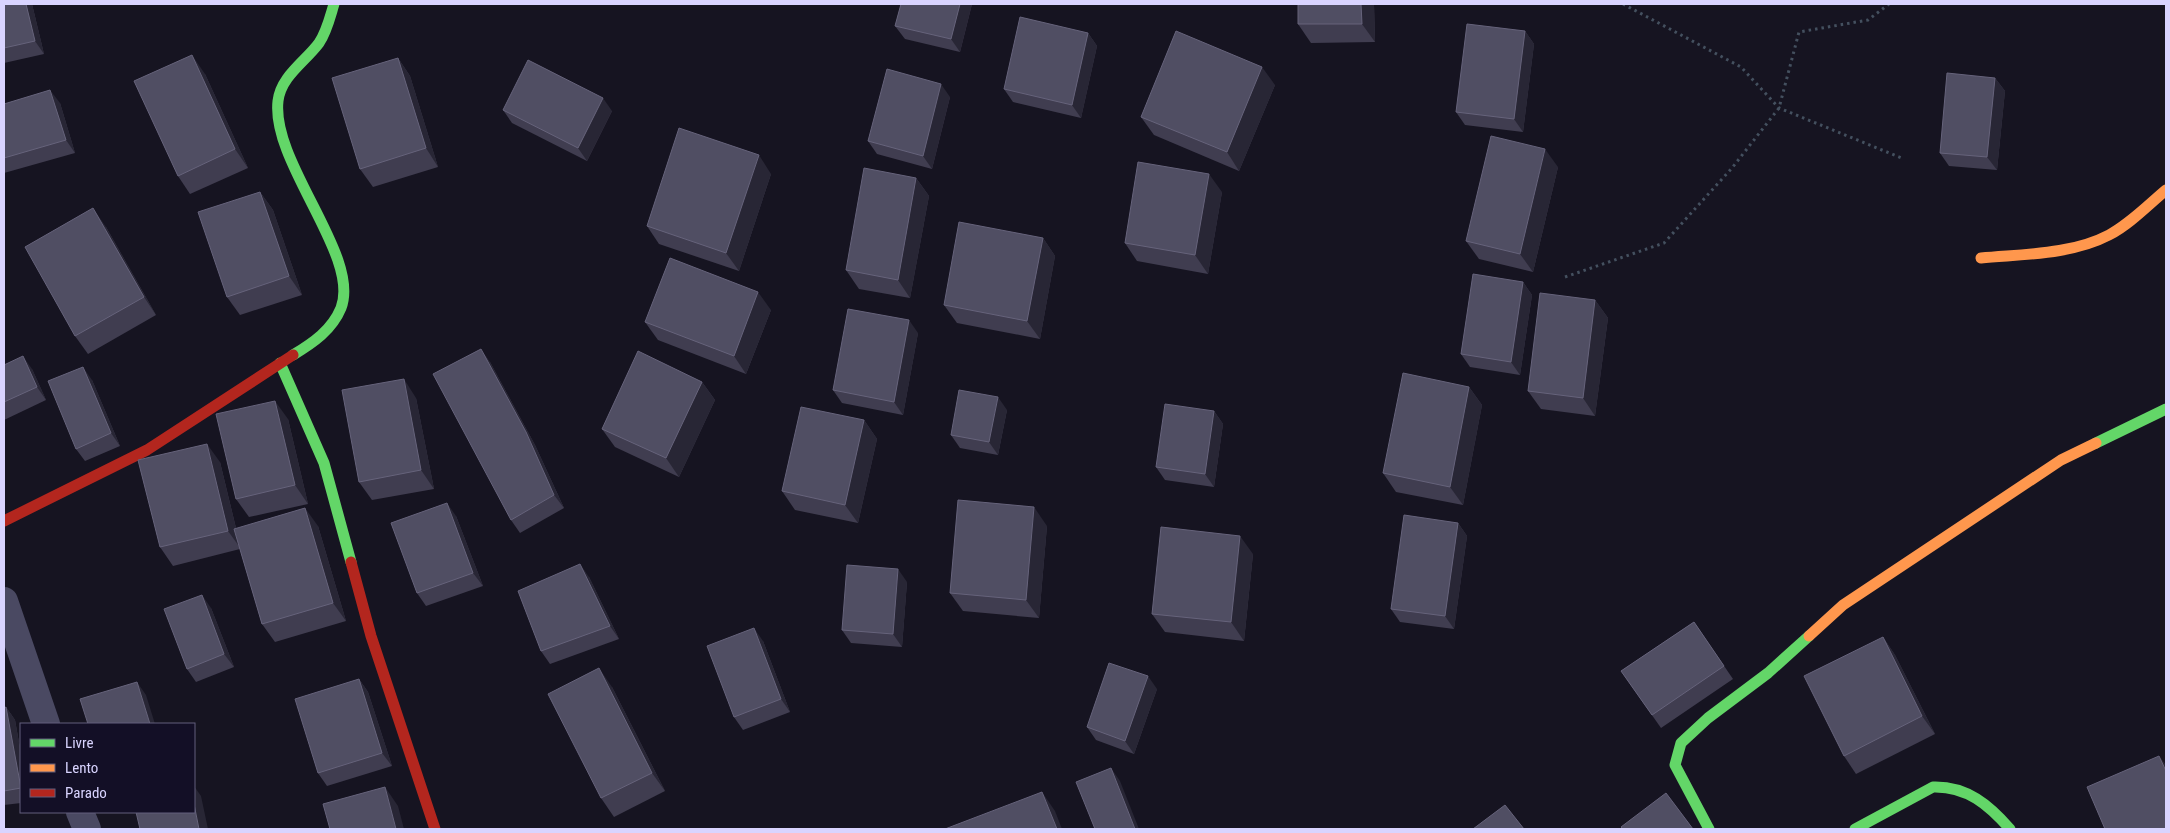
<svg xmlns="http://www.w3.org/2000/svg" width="2170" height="833" font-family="'Roboto Condensed',sans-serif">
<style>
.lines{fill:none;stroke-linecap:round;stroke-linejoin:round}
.path{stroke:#44505f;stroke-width:3;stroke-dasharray:2.5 4;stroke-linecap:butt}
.street{stroke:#4a4962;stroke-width:28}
.fast{stroke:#63d668;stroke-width:11}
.slow{stroke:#ff974d;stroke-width:11}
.jam{stroke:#b3261e;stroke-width:11}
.wall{fill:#403d50}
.shaded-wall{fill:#282635}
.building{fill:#504e63;stroke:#66637b}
</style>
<rect width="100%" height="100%" fill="#161421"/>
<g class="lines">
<g class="path">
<polyline points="1623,4 1741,67 1779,108 1904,159"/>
<polyline points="1565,277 1664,243 1732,168 1779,108 1799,32 1868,20 1889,4"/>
</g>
<g class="street">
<polyline points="4,601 46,724"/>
<polyline points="80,812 87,829"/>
</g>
<g class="fast">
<path d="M 293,355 C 313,343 332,330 341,308 C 361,256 271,163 278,101 C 281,76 305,62 319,43 C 327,31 330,17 334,4"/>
<polyline points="280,363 324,463 351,562"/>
<polyline points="2096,443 2166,409"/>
<polyline points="1709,829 1675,765 1681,743 1708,718 1768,673 1809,636"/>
<path d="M 1855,829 L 1933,787 C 1967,786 1989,805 2010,829"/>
</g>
<g class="slow">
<path d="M 1981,258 C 2022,254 2071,255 2109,235 C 2130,224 2148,205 2166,190"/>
<polyline points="1809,636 1843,605 2061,460 2096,443"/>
</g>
<g class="jam">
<polyline points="4,521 147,450 293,355"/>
<polyline points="351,562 371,636 435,829"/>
</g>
</g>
<g class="wall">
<polygon points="4,4 32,4 44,54 4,63"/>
<polygon points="901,4 972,4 960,52 905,39 895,26"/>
<polygon points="1374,4 1375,42 1311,43 1298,24"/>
<polygon points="1525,31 1534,44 1523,132 1465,125 1456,112"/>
<polygon points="1088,33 1097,46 1081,118 1013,102 1004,89"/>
<polygon points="398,58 410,76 438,167 373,187 360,169"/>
<polygon points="205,74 248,168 190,194 178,176"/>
<polygon points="1995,78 2005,91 1997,170 1949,166 1940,153"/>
<polygon points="1275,85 1239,171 1154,135 1141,117"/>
<polygon points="950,97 932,169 877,154 868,141"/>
<polygon points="60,103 75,153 4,173 4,104"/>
<polygon points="503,110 612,111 587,161 512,123"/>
<polygon points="1558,167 1533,272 1479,259 1466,241"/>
<polygon points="771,174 739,271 659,244 647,226"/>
<polygon points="916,178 929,196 910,298 859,289 846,270"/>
<polygon points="260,192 273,210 302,295 240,315 227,297"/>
<polygon points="1222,192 1208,274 1137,261 1125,243"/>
<polygon points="106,227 156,315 88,354 75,336"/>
<polygon points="1043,238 1055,256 1040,339 957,323 944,305"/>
<polygon points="1523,282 1532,295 1520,375 1470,367 1461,354"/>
<polygon points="1595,300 1608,318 1595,416 1541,409 1528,391"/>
<polygon points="771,310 746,374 658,340 645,322"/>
<polygon points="918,333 903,415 842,403 833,390"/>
<polygon points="490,362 535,445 564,508 520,533 511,520"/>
<polygon points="4,365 32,369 46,400 4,420"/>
<polygon points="92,380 120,446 85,461 76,449"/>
<polygon points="702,382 715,400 679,477 615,447 602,429"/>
<polygon points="1469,387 1482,405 1463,505 1396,492 1383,473"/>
<polygon points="416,398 434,489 372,500 359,482"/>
<polygon points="1007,410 998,455 960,448 951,435"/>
<polygon points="1214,411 1223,424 1214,487 1165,480 1156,467"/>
<polygon points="288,419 308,504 249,517 236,499"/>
<polygon points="864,420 877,439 858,523 795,510 782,491"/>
<polygon points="220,462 236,528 318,526 346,621 275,642 262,624 240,549 173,566 160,547"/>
<polygon points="456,516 483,586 426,606 417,593"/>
<polygon points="1458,523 1467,536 1454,629 1400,622 1391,609"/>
<polygon points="1047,526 1039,618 963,611 950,593"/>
<polygon points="1253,554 1244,641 1165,632 1152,614"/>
<polygon points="589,577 619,639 550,664 541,651"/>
<polygon points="907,582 902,647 851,643 842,630"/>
<polygon points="211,608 234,667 196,682 187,669"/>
<polygon points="1694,622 1733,679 1661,728 1621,671"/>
<polygon points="1883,637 1895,655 1935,734 1856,774 1844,756"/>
<polygon points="763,641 790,712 743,730 734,717"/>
<polygon points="359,679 368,692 392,766 327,786 318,773"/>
<polygon points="612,687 665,791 614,817 601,798"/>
<polygon points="1157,689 1134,754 1096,740 1087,727"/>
<polygon points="6,707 15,720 21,754 21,803 4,805 4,708"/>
</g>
<g class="shaded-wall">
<polygon points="26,4 32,4 44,54 35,41"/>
<polygon points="960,4 972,4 960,52 951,39"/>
<polygon points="1361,4 1374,4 1375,42 1362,24"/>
<polygon points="1525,31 1534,44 1523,132 1514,119"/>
<polygon points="1088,33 1097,46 1081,118 1072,105"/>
<polygon points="192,55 205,74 248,168 235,149"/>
<polygon points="398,58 410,76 438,167 426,148"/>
<polygon points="1262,67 1275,85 1239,171 1227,152"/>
<polygon points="1995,78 2005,91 1997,170 1987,157"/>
<polygon points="941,84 950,97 932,169 923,156"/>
<polygon points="50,90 60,103 75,153 66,140"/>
<polygon points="603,98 612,111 587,161 578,148"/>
<polygon points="1545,149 1558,167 1533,272 1520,254"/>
<polygon points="759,155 771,174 739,271 726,253"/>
<polygon points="1209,174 1222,192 1208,274 1195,255"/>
<polygon points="916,178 929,196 910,298 898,280"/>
<polygon points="260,192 273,210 302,295 289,276"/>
<polygon points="93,208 106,227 156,315 144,297"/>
<polygon points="1043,238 1055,256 1040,339 1027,321"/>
<polygon points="1523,282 1532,295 1520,375 1511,362"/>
<polygon points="758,292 771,310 746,374 734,356"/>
<polygon points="1595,300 1608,318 1595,416 1583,398"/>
<polygon points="909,320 918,333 903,415 894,402"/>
<polygon points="481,349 490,362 535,445 564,508 554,495"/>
<polygon points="23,356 32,369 46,400 37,387"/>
<polygon points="83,367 92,380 120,446 111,433"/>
<polygon points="404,379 416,398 434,489 421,470"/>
<polygon points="702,382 715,400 679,477 666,458"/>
<polygon points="1469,387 1482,405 1463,505 1450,487"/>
<polygon points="998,397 1007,410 998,455 989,442"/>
<polygon points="275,401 288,419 308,504 295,485"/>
<polygon points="1214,411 1223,424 1214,487 1205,474"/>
<polygon points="864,420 877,439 858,523 845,505"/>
<polygon points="207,444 220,462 241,549 228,531"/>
<polygon points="447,503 456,516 483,586 473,573"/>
<polygon points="1034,507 1047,526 1039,618 1026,600"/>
<polygon points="305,508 318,526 346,621 333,603"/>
<polygon points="1458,523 1467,536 1454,629 1445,616"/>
<polygon points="1240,536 1253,554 1244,641 1231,622"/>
<polygon points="580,564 589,577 619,639 610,626"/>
<polygon points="898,569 907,582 902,647 893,634"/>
<polygon points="202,595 211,608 234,667 224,654"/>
<polygon points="754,628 763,641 790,712 781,699"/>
<polygon points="1883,637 1895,655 1935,734 1922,716"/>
<polygon points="599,668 612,687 665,791 652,773"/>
<polygon points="1148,676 1157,689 1134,754 1125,741"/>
<polygon points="359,679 368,692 392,766 382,753"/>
<polygon points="137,682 146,695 155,724 150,724"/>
<polygon points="6,707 15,720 21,754 21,789"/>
<polygon points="2159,756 2166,765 2166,771"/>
<polygon points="1111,768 1120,781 1139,829 1135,829"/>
<polygon points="194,786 201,796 208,829 199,829 194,804"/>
<polygon points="385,787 398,806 404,829 396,829"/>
<polygon points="1042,792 1055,811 1062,829 1057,829"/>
</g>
<g class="building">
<polygon points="4,4 26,4 35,41 4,48"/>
<polygon points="901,4 960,4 951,39 895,26"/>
<polygon points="1298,4 1361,4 1362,24 1298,24"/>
<polygon points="1020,17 1088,33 1072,105 1004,89"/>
<polygon points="1467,24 1525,31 1514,119 1456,112"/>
<polygon points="1176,31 1262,67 1227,152 1141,117"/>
<polygon points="192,55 235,149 178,176 134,81"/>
<polygon points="398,58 426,148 360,169 332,78"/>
<polygon points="528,60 603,98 578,148 503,110"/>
<polygon points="887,69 941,84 923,156 868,141"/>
<polygon points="1947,73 1995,78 1987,157 1940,153"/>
<polygon points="50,90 66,140 4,158 4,104"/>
<polygon points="679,128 759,155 726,253 647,226"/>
<polygon points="1491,136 1545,149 1520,254 1466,241"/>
<polygon points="1138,162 1209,174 1195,255 1125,243"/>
<polygon points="864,168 916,178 898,280 846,270"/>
<polygon points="260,192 289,276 227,297 198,212"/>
<polygon points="93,208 144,297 75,336 25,247"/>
<polygon points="959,222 1043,238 1027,321 944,305"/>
<polygon points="670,258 758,292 734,356 645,322"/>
<polygon points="1473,274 1523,282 1511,362 1461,354"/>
<polygon points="1540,293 1595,300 1583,398 1528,391"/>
<polygon points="848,309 909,320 894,402 833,390"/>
<polygon points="481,349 526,432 554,495 511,520 433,374"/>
<polygon points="638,351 702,382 666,458 602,429"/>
<polygon points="23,356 37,387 4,402 4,365"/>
<polygon points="83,367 111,433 76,449 48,381"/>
<polygon points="1403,373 1469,387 1450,487 1383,473"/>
<polygon points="404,379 421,470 359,482 342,390"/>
<polygon points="959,390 998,397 989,442 951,435"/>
<polygon points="275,401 295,485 236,499 216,414"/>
<polygon points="1165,404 1214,411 1205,474 1156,467"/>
<polygon points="801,407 864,420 845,505 782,491"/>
<polygon points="207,444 228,531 160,547 138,460"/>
<polygon points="958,500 1034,507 1026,600 950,593"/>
<polygon points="447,503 473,573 417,593 391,523"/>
<polygon points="305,508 333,603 262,624 234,529"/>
<polygon points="1404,515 1458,523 1445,616 1391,609"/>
<polygon points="1161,527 1240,536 1231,622 1152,614"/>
<polygon points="580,564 610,626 541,651 518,591"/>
<polygon points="847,565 898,569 893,634 842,630"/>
<polygon points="202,595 224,654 187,669 164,609"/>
<polygon points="1694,622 1724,666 1652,715 1621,671"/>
<polygon points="754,628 781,699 734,717 707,646"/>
<polygon points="1883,637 1922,716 1844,756 1804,676"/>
<polygon points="1109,663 1148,676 1125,741 1087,727"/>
<polygon points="599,668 652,773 601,798 548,694"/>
<polygon points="359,679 382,753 318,773 295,699"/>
<polygon points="137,682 150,724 88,724 80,699"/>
<polygon points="6,707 21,788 4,791 4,708"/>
<polygon points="2159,756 2166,771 2166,829 2105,829 2087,787"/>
<polygon points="1111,768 1135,829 1095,829 1076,782"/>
<polygon points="385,787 396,829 330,829 323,804"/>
<polygon points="1042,792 1057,829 945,829"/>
<polygon points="1666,793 1693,829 1623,829 1621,827"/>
<polygon points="194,804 199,829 140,829 136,812 194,812"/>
<polygon points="1505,805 1524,829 1473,829"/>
</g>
<rect width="2170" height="833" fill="none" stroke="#d9d4ff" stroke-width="10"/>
<rect x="20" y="723" width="175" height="90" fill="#130f26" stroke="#625e7d"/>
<rect x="30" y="739" width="25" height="8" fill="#63d668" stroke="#625e7d"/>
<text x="65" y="748" font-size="15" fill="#d9d4ff">Livre</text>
<rect x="30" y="764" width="25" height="8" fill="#ff974d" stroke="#625e7d"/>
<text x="65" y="773" font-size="15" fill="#d9d4ff">Lento</text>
<rect x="30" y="789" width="25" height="8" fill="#b3261e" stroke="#625e7d"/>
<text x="65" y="798" font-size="15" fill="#d9d4ff">Parado</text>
</svg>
